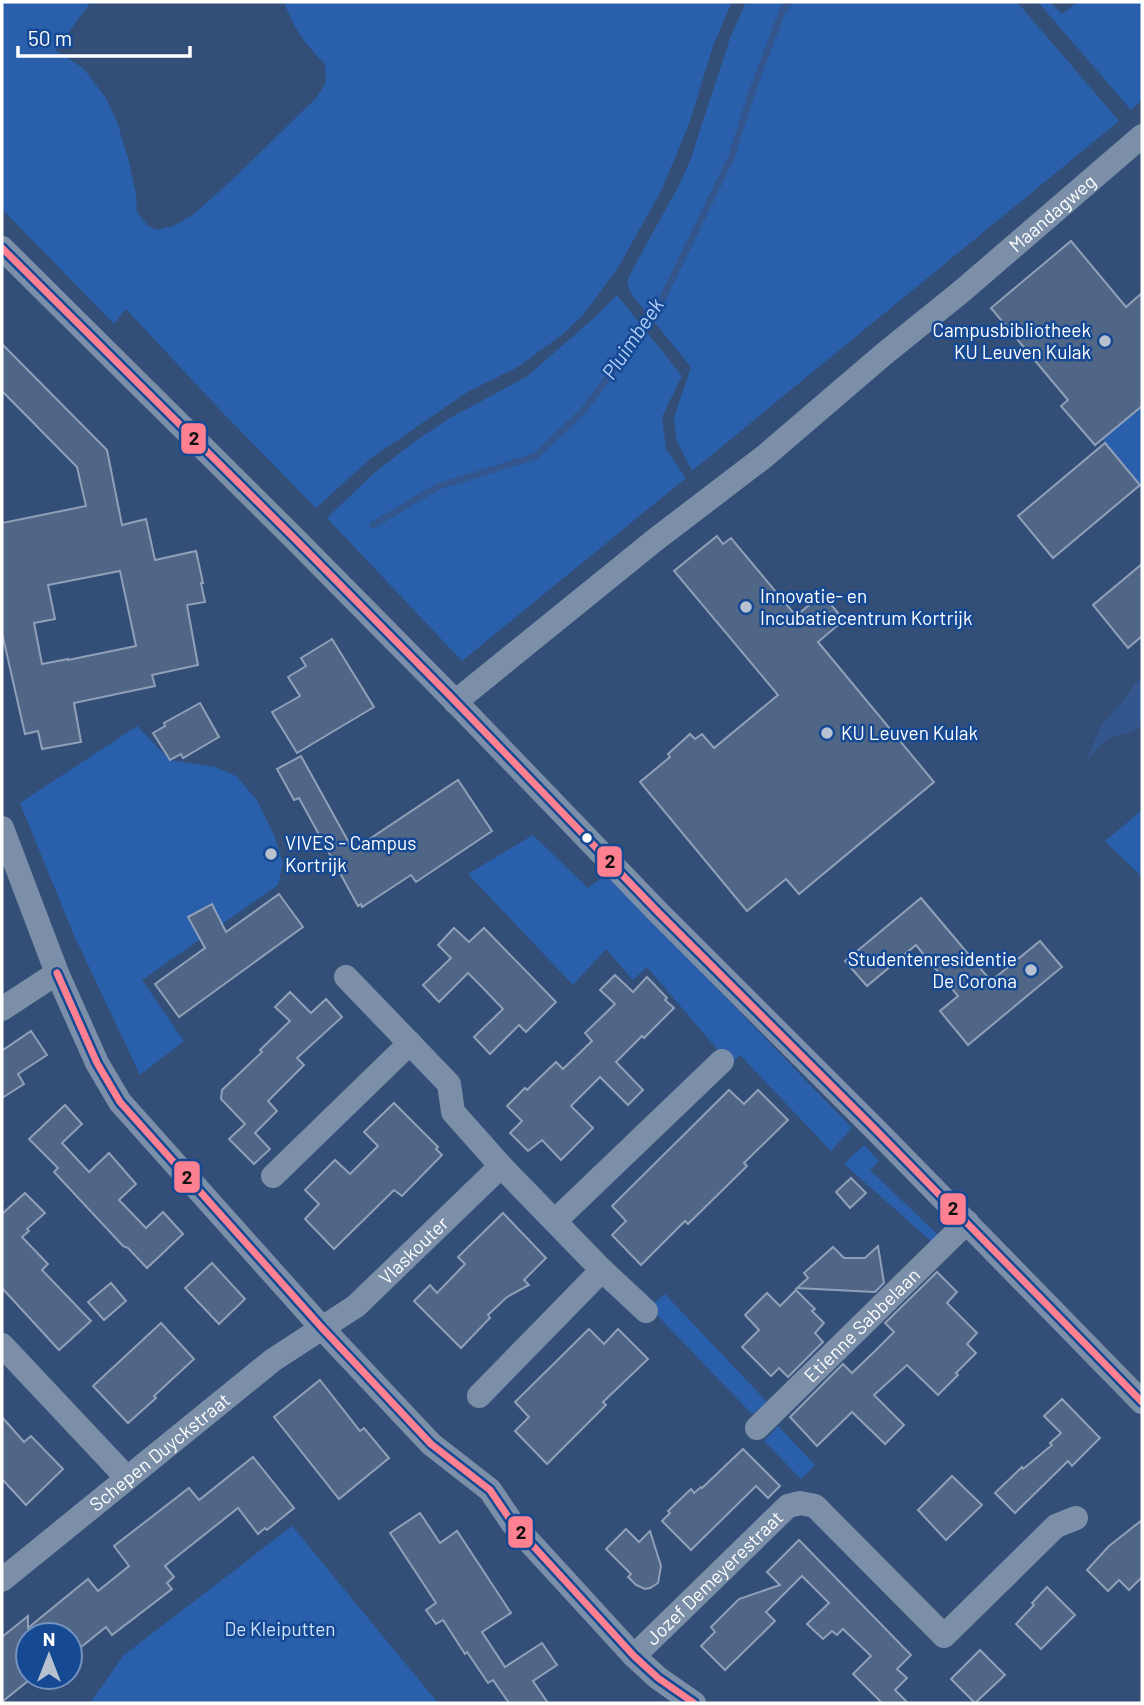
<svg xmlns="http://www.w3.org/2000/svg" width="1144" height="1705" font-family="Barlow,sans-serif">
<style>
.green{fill:#295fab}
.water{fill:#32568d}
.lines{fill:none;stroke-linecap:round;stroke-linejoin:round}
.stream{stroke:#32568d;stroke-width:7}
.building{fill:#506686;stroke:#90a0b8;stroke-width:2;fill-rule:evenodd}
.minor{stroke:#7b8fa9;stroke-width:24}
.bus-1-casing{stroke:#164994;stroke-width:12}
.bus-1{stroke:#ff8090;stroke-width:7}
.poi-dot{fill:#b8c1cf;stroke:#164994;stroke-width:2.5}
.bus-dot{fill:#fff;stroke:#164994;stroke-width:2.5}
.labels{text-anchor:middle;stroke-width:5;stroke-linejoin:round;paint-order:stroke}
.street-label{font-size:19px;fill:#fff;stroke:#164994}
.poi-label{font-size:19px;fill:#fff;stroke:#164994;text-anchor:start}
.park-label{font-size:19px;fill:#cde1fc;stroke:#164994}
.water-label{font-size:21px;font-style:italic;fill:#b2cff8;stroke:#164994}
.line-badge{stroke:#164994;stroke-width:2.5}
.pale-badge-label{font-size:19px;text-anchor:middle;font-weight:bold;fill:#111}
</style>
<rect width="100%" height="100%" fill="#334f77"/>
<g class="green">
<path d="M 2,2 L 91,2 L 55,50 L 83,68 L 106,98 L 117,122 L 128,158 L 136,194 L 137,212 L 148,226 L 157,230 L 174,226 L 195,213 L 233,179 L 317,97 L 326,82 L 325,64 C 304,43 294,29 284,2 L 732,2 L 713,46 L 689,124 L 661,191 L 619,266 L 584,314 L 563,334 L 518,367 L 469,391 L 370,459 L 316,508 L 223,413 L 126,309 L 114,324 L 2,209 Z"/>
<polygon points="746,2 1017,2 1119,121 692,471 676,439 674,417 691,367 632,295 627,283 630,274 678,187 690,161 730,38"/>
<polygon points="1038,2 1050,2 1062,14 1077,2 1142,2 1142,100 1131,110"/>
<polygon points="617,295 682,376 662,417 666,449 686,478 462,661 327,518 373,474 414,442 450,418 526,377 594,318"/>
<polygon points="1142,406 1142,488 1102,439"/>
<polygon points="137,726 170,760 215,767 236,776 257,800 274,835 283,863 278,885 142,980 184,1041 140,1075 73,933 20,803"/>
<polygon points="1142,810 1142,877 1105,841"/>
<polygon points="533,835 588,888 607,874 852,1128 831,1151 740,1055 730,1064 647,967 633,980 606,949 573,985 468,874"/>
<polygon points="864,1145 879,1161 870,1170 938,1235 931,1241 844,1164"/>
<polygon points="665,1294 767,1402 752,1414 649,1307"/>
<polygon points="778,1426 815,1465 801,1479 764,1441"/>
<polygon points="292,1526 438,1703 90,1703 124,1655"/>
</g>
<polygon class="water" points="1142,680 1142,725 1133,731 1107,739 1085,762 1103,723 1124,700 1136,682"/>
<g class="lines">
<polyline class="stream" points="373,525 437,487 536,456 584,410 656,312 731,158 752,92 782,12 789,2"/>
</g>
<g class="building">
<polygon points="1071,241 1126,307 1142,293 1142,406 1095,445 1061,406 1068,400 991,308"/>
<path d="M 2,344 L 107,450 L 122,525 L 146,519 L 155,560 L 196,551 L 203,583 L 201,583 L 205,602 L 187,605 L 198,665 L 152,675 L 155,686 L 74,703 L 81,742 L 42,749 L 38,731 L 25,734 L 2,633 L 2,523 L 86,506 L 77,467 L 2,391 ZM 120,571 L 136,646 L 68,660 L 68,659 L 42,664 L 34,623 L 55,619 L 48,585 Z"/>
<polygon points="1105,443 1140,485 1053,558 1018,516"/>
<polygon points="717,536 723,544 731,538 796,616 822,594 844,620 818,642 934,782 799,894 786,879 747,911 640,782 670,757 668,754 690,734 695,739 702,734 714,748 778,695 674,571"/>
<polygon points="1142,564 1142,636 1128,648 1093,605"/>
<polygon points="332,639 374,707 297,753 272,712 300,696 288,677 306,666 301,658"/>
<polygon points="200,703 219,737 183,758 181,754 170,760 153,733 165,726 164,723"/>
<polygon points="301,756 353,850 458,780 492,831 416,882 411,875 362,907 361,904 358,906 299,798 294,800 277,769"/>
<polygon points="279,894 303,927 179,1017 155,984 205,948 188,917 212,904 226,932"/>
<polygon points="921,898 991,981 1040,941 1062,967 968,1045 940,1011 958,996 916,945 867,986 845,961"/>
<polygon points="454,928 469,942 484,928 556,1002 526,1032 519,1025 490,1054 474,1037 503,1009 482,987 468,973 439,1002 423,985 451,958 438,945"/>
<polygon points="615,975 633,992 647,977 667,998 665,1000 674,1008 644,1038 642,1036 616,1062 643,1090 628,1105 600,1077 571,1106 593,1128 561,1160 542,1140 528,1151 510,1133 522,1121 507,1106 525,1088 527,1090 556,1062 563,1069 592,1041 585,1033 615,1004 600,990"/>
<polygon points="290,992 311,1013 326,999 342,1017 297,1058 304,1065 268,1101 277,1111 255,1133 270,1149 254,1164 229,1139 245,1124 221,1099 222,1090 262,1052 260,1050 290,1021 275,1007"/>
<polygon points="31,1031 47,1055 18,1074 24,1084 2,1098 2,1048 3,1050"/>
<polygon points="729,1090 744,1104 758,1090 788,1120 744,1163 747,1166 688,1224 685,1221 641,1265 612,1235 626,1221 612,1206"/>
<polygon points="394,1103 438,1147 436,1149 442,1155 402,1196 394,1190 334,1249 305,1219 319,1204 305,1190 335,1160 350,1174 378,1146 364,1132"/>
<polygon points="65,1105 82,1124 62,1143 89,1172 109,1153 136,1184 119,1200 146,1228 163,1212 183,1234 147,1268 128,1248 123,1246 54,1172 58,1168 29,1139"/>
<polygon points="851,1178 866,1193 850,1208 836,1192"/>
<polygon points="25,1193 45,1213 27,1229 29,1231 22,1237 48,1264 42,1270 91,1321 59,1350 2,1288 2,1214"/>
<polygon points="503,1213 546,1258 524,1280 529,1285 507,1297 488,1315 490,1318 461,1348 414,1301 430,1285 437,1293 465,1264 458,1257"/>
<polygon points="878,1246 884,1283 875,1292 797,1288 808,1278 804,1273 833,1247 844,1258 865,1258"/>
<polygon points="212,1263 245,1299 219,1324 185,1288"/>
<polygon points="937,1272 957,1292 947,1303 977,1333 967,1344 976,1353 956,1373 958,1375 938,1395 907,1365 874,1395 904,1425 885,1444 852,1412 817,1446 790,1417 843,1364 852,1373 875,1351 894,1332 885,1323"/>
<polygon points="111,1283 126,1301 104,1320 88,1302"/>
<polygon points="796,1290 815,1309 812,1311 824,1323 815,1333 823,1342 788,1377 779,1368 771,1376 742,1347 759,1330 745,1315 767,1293 780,1306"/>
<polygon points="161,1323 194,1359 154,1396 156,1398 128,1423 93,1386"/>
<polygon points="589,1329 604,1344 618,1329 648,1359 603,1402 606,1405 547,1464 515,1431 529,1417 515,1402"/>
<polygon points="320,1380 360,1431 364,1428 389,1458 339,1499 274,1417"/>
<polygon points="1062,1399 1100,1438 1072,1466 1068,1461 1015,1513 995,1493 1022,1467 1023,1469 1052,1445 1050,1443 1061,1433 1044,1416"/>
<polygon points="2,1417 24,1442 31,1436 63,1469 26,1505 2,1479"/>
<polygon points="743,1449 780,1486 768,1498 756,1486 691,1550 662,1521 670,1513 668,1511 691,1489 694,1493 701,1487 702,1488"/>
<polygon points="253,1457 294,1508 267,1530 265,1528 258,1534 238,1508 165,1566 174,1577 167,1583 172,1589 112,1635 106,1627 70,1656 70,1635 28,1635 28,1681 2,1702 2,1637 28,1616 28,1628 88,1579 98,1591 129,1566 114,1546 189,1488 199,1500"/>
<polygon points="952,1476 982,1505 946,1540 918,1510"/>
<polygon points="420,1513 440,1543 457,1531 511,1613 482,1632 505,1667 542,1643 557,1665 533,1681 548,1703 509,1703 493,1680 488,1683 467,1652 465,1654 443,1620 436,1624 426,1610 436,1603 390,1533"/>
<polygon points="1142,1520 1142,1577 1129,1590 1119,1580 1108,1591 1087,1570 1109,1546"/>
<polygon points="626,1529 639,1542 650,1531 661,1566 658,1583 650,1588 645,1589 636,1585 628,1577 631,1574 606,1549"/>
<polygon points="799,1540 911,1655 897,1669 907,1678 895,1690 908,1703 882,1703 853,1674 871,1656 843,1629 837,1635 832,1631 823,1639 807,1624 829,1603 802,1576 766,1612 775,1621 725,1670 701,1646 715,1632 711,1627 739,1599 780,1585 767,1572"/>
<polygon points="1047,1587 1075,1615 1041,1649 1016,1624 1034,1605 1032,1603"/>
<polygon points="980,1650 1005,1675 975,1703 951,1679"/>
</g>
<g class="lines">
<g class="minor">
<polyline points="2,248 295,539 451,697 657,911 875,1129 1142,1402"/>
<path id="s1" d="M 455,702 L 655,540 L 765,456 L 884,354 L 962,291 L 1142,136"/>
<polyline points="2,828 57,973 97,1063 120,1102 322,1328 431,1444 490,1490 513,1524 634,1656 658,1678 694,1703"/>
<polyline points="346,977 449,1084 453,1112 501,1166 602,1270 646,1311"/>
<polyline points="2,1009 57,973"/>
<polyline points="273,1176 410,1043"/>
<polyline points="555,1221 722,1061"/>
<polyline points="2,1345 127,1478"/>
<polyline points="479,1396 602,1270"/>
<path id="s2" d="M 757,1428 L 967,1222"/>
<path id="s3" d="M 2,1580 L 273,1360 L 356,1306 L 501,1166"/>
<path id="s4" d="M 634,1656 L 788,1506 L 800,1503 L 815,1506 L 944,1636 L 1056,1526 L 1076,1518"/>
</g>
<g class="bus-1-casing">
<g id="bus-1">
<polyline points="2,248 295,539 451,697 657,911 875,1129 1142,1402"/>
<polyline points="57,973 97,1063 120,1102 322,1328 431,1444 490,1490 513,1524 634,1656 658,1678 694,1703"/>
</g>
</g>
<use href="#bus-1" class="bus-1"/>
</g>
<g class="poi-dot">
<circle cx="1105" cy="341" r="7"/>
<circle cx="746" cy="607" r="7"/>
<circle cx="827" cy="733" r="7"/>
<circle cx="271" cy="854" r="7"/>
<circle cx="1031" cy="970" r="7"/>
</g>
<circle class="bus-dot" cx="587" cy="838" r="6"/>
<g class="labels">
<g class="street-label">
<text dy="7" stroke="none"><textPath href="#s1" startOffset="772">Maandagweg</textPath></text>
<text dy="7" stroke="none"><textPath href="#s3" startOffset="528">Vlaskouter</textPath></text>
<text dy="7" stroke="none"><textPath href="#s2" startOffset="147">Etienne Sabbelaan</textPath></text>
<text dy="7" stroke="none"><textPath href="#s3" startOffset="203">Schepen Duyckstraat</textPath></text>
<text dy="7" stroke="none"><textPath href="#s4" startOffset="112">Jozef Demeyerestraat</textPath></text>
</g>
<g class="poi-label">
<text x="1091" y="337" text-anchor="end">Campusbibliotheek<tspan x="1091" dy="22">KU Leuven Kulak</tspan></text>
<text x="760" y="603">Innovatie- en<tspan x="760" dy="22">Incubatiecentrum Kortrijk</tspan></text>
<text x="841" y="740">KU Leuven Kulak</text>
<text x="285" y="850">VIVES - Campus<tspan x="285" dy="22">Kortrijk</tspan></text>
<text x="1017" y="966" text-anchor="end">Studentenresidentie<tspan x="1017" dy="22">De Corona</tspan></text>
</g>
<g class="park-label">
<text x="280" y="1636">De Kleiputten</text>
</g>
<g class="water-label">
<text transform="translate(633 339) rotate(-56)" y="7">Pluimbeek</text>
</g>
</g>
<g class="line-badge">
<rect x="180" y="422" width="27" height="33" rx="7" fill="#ff8090"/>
<rect x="596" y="845" width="27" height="33" rx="7" fill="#ff8090"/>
<rect x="173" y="1160" width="28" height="34" rx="7" fill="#ff8090"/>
<rect x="939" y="1192" width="28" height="34" rx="7" fill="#ff8090"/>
<rect x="507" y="1515" width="27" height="34" rx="7" fill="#ff8090"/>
</g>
<g class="pale-badge-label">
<text x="194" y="445">2</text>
<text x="610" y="868">2</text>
<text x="187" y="1184">2</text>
<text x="953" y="1215">2</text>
<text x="521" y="1539">2</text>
</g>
<rect width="1144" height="1705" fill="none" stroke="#ffffff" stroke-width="7"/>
<g transform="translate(49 1656)"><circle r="33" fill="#164994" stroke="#7392bf" stroke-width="2"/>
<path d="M0-5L12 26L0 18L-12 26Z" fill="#b8c1cf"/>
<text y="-10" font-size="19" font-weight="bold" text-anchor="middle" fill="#ffffff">N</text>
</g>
<path d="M18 46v10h172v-10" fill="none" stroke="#ffffff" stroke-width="3.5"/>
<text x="28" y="46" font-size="21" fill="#ffffff" stroke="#164994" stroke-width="5" paint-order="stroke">50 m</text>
</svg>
